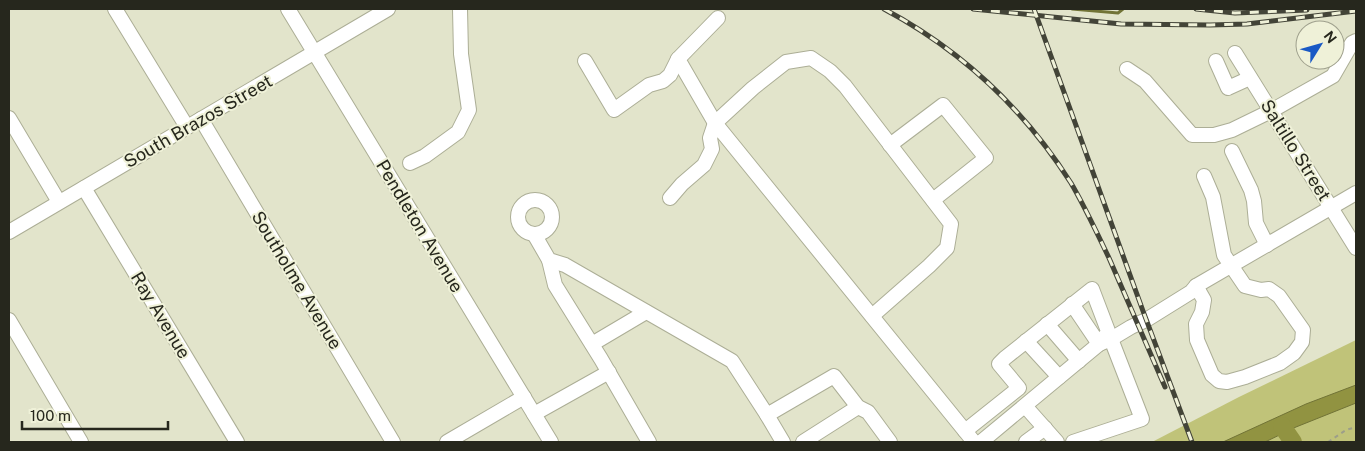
<svg xmlns="http://www.w3.org/2000/svg" width="1365" height="451" font-family="'Public Sans',sans-serif">
<style>
.green{fill:#c0c379}
.water{fill:#919341;stroke:#717336}
.lines{fill:none;stroke-linecap:round;stroke-linejoin:round}
.stream{stroke:#717336;stroke-width:3}
.river{stroke:#919341;stroke-width:18}
.minor-casing{stroke:#acae96;stroke-width:16}
.path{stroke:#9c9e8a;stroke-width:2;stroke-dasharray:4 4;stroke-linecap:butt}
.minor{stroke:#fff;stroke-width:14}
.rail-casing{stroke:#434438;stroke-width:5}
.rail{stroke:#eff1d8;stroke-width:3;stroke-dasharray:9;stroke-linecap:butt}
.labels{text-anchor:middle;dominant-baseline:central;stroke-width:4;stroke-linejoin:round;paint-order:stroke}
.street-label{font-size:18px;fill:#26271d;stroke:#eff1d8}
</style>
<rect width="100%" height="100%" fill="#e2e4cb"/>
<!-- green -->
<polygon class="green" points="1356,340 1356,442 1152,442 1239,397"/>
<!-- water -->
<polygon class="water" points="1356,385 1356,403 1296,427 1265,442 1223,442 1306,404"/>
<g class="lines">
<!-- stream -->
<polyline class="stream" points="1072,9 1118,13 1123,9"/>
<!-- river -->
<polyline class="river" points="1282,426 1293,442"/>
<defs>
<g id="minor">
<polyline points="115,9 187,127"/>
<polyline points="288,9 551,442"/>
<polyline points="718,18 678,59 715,123 974,442"/>
<polyline points="1235,53 1356,248"/>
<polyline points="585,61 614,110 649,85 663,81 670,75 678,59"/>
<polyline points="1216,61 1228,88 1250,78"/>
<polyline points="1127,69 1145,81 1192,135 1214,135 1232,130 1271,111 1333,76 1352,43 1356,41"/>
<polyline points="9,118 59,202"/>
<polyline points="201,119 393,442"/>
<polyline points="890,145 943,105 986,158 933,200"/>
<polyline points="1232,151 1251,190 1254,201 1256,223 1267,245"/>
<polyline points="410,163 425,156 458,132 469,110 461,54 460,9"/>
<polyline points="84,188 237,442"/>
<polyline points="670,198 682,184 704,165 712,149 710,138 715,123 753,88 786,62 811,58 830,71 845,86 951,224 947,248 929,266 872,316"/>
<circle cx="535" cy="217" r="17"/>
<polyline points="9,232 388,9"/>
<polyline points="534,234 549,260 565,265 732,361 767,415 834,376 858,407 868,412 890,442"/>
<polyline points="549,260 555,285 601,359 649,442"/>
<polyline points="1196,286 1204,300 1202,312 1196,324 1197,340 1212,375 1219,381 1227,382 1245,377 1280,363 1294,353 1302,342 1303,330 1279,296 1269,289 1261,290 1245,286 1224,255 1213,197 1204,176"/>
<polyline points="1072,304 1099,344"/>
<polyline points="9,320 81,442"/>
<polyline points="1047,324 1079,361"/>
<polyline points="1026,341 1059,377"/>
<polyline points="592,344 646,312"/>
<polyline points="1099,344 1111,339 1131,327 1146,320 1191,292 1196,286 1356,193"/>
<polyline points="1025,406 1057,442"/>
<polyline points="534,414 609,372"/>
<polyline points="767,415 783,442"/>
<polyline points="965,431 1019,388 999,364 1005,358 1092,289 1108,331"/>
<polyline points="447,442 524,397"/>
<polyline points="803,442 858,407"/>
<polyline points="981,442 1099,344 1104,337"/>
<polyline points="1026,442 1045,428"/>
<polyline points="1073,442 1142,419 1111,339"/>
</g>
</defs>
<!-- minor casing -->
<use href="#minor" class="minor-casing"/>
<!-- path -->
<polyline class="path" points="1328,442 1346,430 1356,427"/>
<!-- minor -->
<use href="#minor" class="minor"/>
<defs>
<g id="rail">
<path d="M884,9C961,50 1024,109 1071,183C1085,207 1097,233 1109,258C1128,301 1146,344 1165,387"/>
<polyline points="973,9 1121,24 1210,25 1247,24 1356,11"/>
<polyline points="1034,9 1143,311 1192,442"/>
<polyline points="1196,9 1235,13 1307,10"/>
</g>
</defs>
<!-- rail casing -->
<use href="#rail" class="rail-casing"/>
<!-- rail -->
<use href="#rail" class="rail"/>
</g>
<g class="labels">
<!-- street labels -->
<g class="street-label">
<text transform="translate(198 121) rotate(-30)">South Brazos Street</text>
<text transform="translate(1296 150) rotate(58)">Saltillo Street</text>
<text transform="translate(420 226) rotate(59)">Pendleton Avenue</text>
<text transform="translate(297 280) rotate(59)">Southolme Avenue</text>
<text transform="translate(161 315) rotate(59)">Ray Avenue</text>
</g>
</g>
<!-- border -->
<rect width="1365" height="451" fill="none" stroke="#26271d" stroke-width="20"/>
<!-- north arrow -->
<g transform="translate(1320 45) rotate(53)"><circle r="24" fill="#eff1d8" stroke="#9fa08d"/>
<path d="M0-4L9 19L0 12L-9 19Z" fill="#1959c5"/>
<text y="-8" font-size="14" font-weight="bold" text-anchor="middle" fill="#26271d">N</text>
</g>
<!-- scale -->
<path d="M22 421v8h146v-8" fill="none" stroke="#26271d" stroke-width="2.5"/>
<text x="30" y="421" font-size="15" fill="#26271d" stroke="#eff1d8" stroke-width="4" paint-order="stroke">100 m</text>
</svg>
